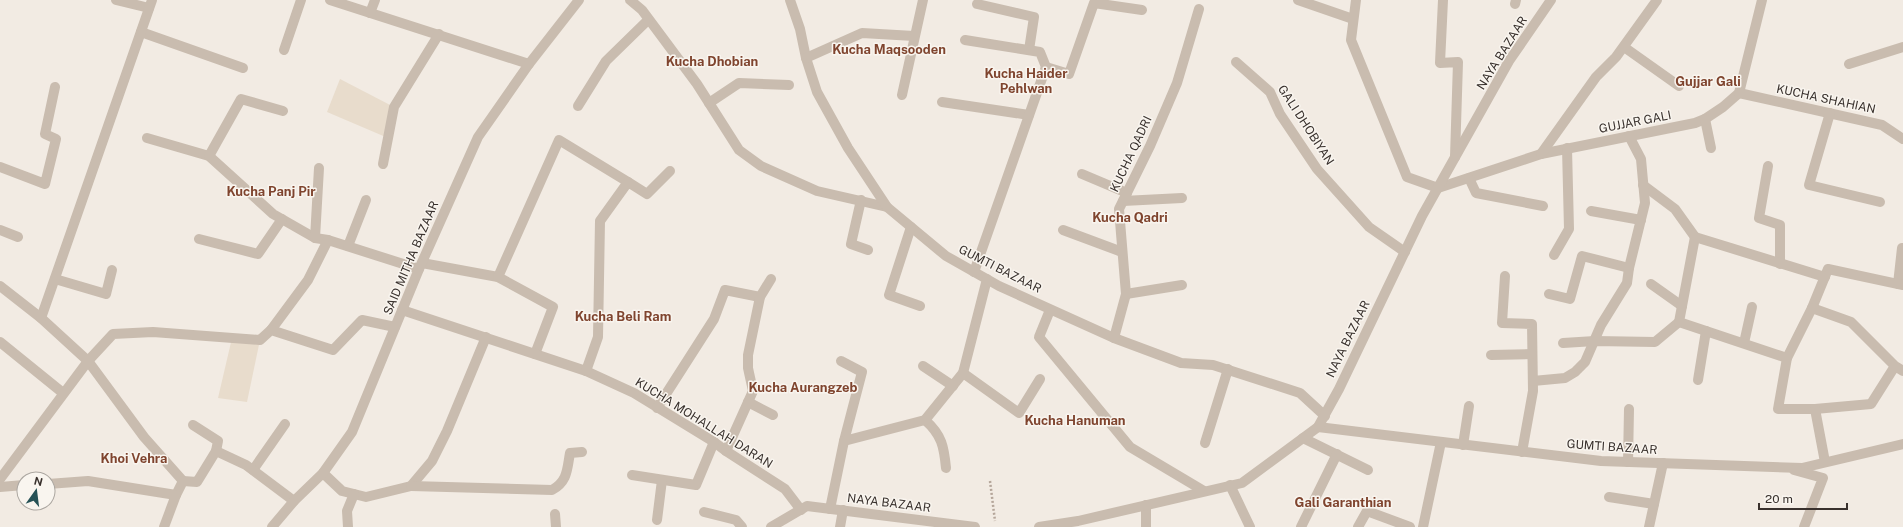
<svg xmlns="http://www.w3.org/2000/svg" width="1903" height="527" font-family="'Public Sans',sans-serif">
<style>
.plaza{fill:#e8dccc}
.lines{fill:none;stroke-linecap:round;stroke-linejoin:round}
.path{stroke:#b5a69a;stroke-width:2.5;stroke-dasharray:2 2;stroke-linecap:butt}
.minor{stroke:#c9bcaf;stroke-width:10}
.labels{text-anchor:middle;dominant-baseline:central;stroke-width:3;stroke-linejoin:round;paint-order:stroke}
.street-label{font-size:12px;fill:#39312d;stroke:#f9f5ef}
.neighbourhood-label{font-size:13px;font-weight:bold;fill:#7f442e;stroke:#f9f5ef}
</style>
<rect width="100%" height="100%" fill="#f2ebe3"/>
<!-- plaza -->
<g class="plaza">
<polygon points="340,79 394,107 388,138 327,112"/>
<polygon points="232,338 260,340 247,402 218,398"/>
</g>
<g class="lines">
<!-- path -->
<polyline class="path" points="990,481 995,521"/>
<!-- minor -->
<g class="minor">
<polyline points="116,0 149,8"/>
<polyline points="330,0 529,64"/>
<polyline points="630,0 642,10 697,84 739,150 761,166 817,191 887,207"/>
<polyline points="790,0 800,29 806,58 817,92 848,148 887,207 946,256 999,286 1114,338 1181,363 1213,365 1300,393 1325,416"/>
<polyline points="1298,0 1353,19"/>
<polyline points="1356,0 1351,40 1407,177 1438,188 1541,154 1695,123 1705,119 1723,107 1739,93 1762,0"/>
<polyline points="1443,0 1440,63 1458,62 1455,157"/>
<polyline points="977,4 1034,17 1029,50"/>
<polyline points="1515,4 1516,0"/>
<polyline points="370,13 375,0"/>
<polyline points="141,32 243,68"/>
<polyline points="965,40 1040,52 1046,67"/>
<polyline points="1624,47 1679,86"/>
<polyline points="284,50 301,0"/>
<polyline points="806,58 862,33 914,36"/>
<polyline points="1236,62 1270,92 1280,114 1317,169 1369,227 1405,252"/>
<polyline points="1849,64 1903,47"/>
<polyline points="1739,93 1882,125 1903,139"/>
<polyline points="902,95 923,0"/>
<polyline points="942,102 1029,115"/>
<polyline points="709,103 739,83 789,85"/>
<polyline points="578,106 606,61 648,20"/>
<polyline points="1830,113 1809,185 1880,202"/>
<polyline points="1705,119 1711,148"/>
<polyline points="147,138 209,156 273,214 315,238 328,240 419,269"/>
<polyline points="1541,154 1596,77 1616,57 1657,0"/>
<polyline points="209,156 241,99 283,111"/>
<polyline points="383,164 394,107 439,34"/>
<polyline points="1768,166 1759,218 1780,225 1780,264"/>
<polyline points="0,167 45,184 56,139 45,134 55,87"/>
<polyline points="1082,174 1127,193"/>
<polyline points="1469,178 1476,193 1543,206"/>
<polyline points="1643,185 1675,209 1695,237"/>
<polyline points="861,200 851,244 868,250"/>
<polyline points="1123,201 1182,198"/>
<polyline points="1591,211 1641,220"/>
<polyline points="911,227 889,295 920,306"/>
<polyline points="0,230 18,237"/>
<polyline points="1063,230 1122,252"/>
<polyline points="315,238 319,168"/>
<polyline points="199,239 258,254 282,219"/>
<polyline points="348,246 366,200"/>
<polyline points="1554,255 1569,229 1567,148"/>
<polyline points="422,263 498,277 553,307 535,354"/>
<polyline points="974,272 1046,67 1069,74 1094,3 1142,10"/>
<polyline points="1505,276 1502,323 1532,324 1533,391 1522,452"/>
<polyline points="498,277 559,140 628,182"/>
<polyline points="55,279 106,294 112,270"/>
<polyline points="1651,284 1682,306"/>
<polyline points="1898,284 1902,248"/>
<polyline points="0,286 41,318 88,361 144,437 183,481"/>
<polyline points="1126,294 1182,285"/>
<polyline points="1549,294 1570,299 1582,256 1629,268"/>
<polyline points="1812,308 1828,269 1903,285"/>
<polyline points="402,310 586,371 634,393 714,442 726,451 785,489 801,510"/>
<polyline points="1050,310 1039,337 1130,447 1204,491"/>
<polyline points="41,318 152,0"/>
<polyline points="271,330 308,280 328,240"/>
<polyline points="1114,338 1126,294 1119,209 1150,146 1177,83 1199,9"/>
<polyline points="0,342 63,393"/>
<polyline points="1563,343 1595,341 1655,342 1679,322"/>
<polyline points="1744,343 1752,307"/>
<polyline points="1491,355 1532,354"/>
<polyline points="1787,358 1679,322 1695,237 1825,277"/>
<polyline points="841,361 862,372 844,441"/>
<polyline points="923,366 953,386"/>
<polyline points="1895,366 1871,404 1815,409 1778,409 1787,358 1812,308 1851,322 1895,366 1903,371"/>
<polyline points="586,371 598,337 600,221 628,182 647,194 670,171"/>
<polyline points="963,373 1019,413 1040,379"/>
<polyline points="1698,380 1706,331"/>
<polyline points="1533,381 1565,378 1575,372 1585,362 1601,325 1627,283 1629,268 1645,203 1641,159 1629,136"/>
<polyline points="748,402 773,415"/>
<polyline points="657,408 714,319 725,290 760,297"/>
<polyline points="1815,409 1825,462"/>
<path d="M925,420C942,435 944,447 946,468"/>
<polyline points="193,425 218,441 216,451"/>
<polyline points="1318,427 1601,461 1802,468 1903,444"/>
<polyline points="1303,438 1368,470"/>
<polyline points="1205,443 1228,369"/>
<polyline points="1463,445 1469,406"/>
<polyline points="726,451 753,391 748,368 748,355 760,297 771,279"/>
<polyline points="1628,462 1629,409"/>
<polyline points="253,470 285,424"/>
<polyline points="1794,470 1823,478 1804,527"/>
<polyline points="323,473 342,491 366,497 411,486 432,461 447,431 486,337"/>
<polyline points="632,475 696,485 714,442"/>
<polyline points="0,479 88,361 113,334 153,332 260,340 271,330 333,350 362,320 395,327"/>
<polyline points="48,484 88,481 176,495 183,481 197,482 216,451 246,465 294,501"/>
<polyline points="1230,485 1250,527"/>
<path d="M411,486L552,490C568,481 567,469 570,453L582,452"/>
<polyline points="0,487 24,485"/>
<polyline points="1609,497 1654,504"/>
<polyline points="1146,505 1146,527"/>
<polyline points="830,509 844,441 925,420 963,373 987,279"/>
<polyline points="704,512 736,520 742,527"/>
<polyline points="555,514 556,527"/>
<polyline points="657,520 662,480"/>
<polyline points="164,527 176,495"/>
<polyline points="272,527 294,501 323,473 352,432 419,269 478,137 529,64 579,0"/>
<polyline points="348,527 347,511 354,494"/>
<polyline points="771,527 807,506 975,527"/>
<polyline points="840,527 843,510"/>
<polyline points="1039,527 1078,521 1242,483 1318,427 1339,389 1422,216 1509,61 1551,0"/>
<polyline points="1301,527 1337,454"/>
<polyline points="1358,527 1367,511 1410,527"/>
<polyline points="1423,527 1441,442"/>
<polyline points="1649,527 1663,463"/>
</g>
</g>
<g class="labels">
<!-- street labels -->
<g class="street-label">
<text transform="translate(1502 53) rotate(-58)">NAYA BAZAAR</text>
<text transform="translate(1826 99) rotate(12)">KUCHA SHAHIAN</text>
<text transform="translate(1635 122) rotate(-11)">GUJJAR GALI</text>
<text transform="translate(1306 125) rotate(57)">GALI DHOBIYAN</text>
<text transform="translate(1131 154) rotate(-65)">KUCHA QADRI</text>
<text transform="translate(411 258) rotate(-67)">SAID MITHA BAZAAR</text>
<text transform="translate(1000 269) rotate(27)">GUMTI BAZAAR</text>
<text transform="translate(1348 339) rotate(-64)">NAYA BAZAAR</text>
<text transform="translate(704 423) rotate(32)">KUCHA MOHALLAH DARAN</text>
<text transform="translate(1612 447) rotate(4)">GUMTI BAZAAR</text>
<text transform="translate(889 503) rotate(7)">NAYA BAZAAR</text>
</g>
<!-- neighbourhood labels -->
<g class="neighbourhood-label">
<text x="889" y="49">Kucha Maqsooden</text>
<text x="712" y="61">Kucha Dhobian</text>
<text x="1026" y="73">Kucha Haider<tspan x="1026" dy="15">Pehlwan</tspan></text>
<text x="1708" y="81">Gujjar Gali</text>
<text x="271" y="191">Kucha Panj Pir</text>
<text x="1130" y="217">Kucha Qadri</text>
<text x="623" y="316">Kucha Beli Ram</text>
<text x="803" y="387">Kucha Aurangzeb</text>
<text x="1075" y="420">Kucha Hanuman</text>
<text x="134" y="458">Khoi Vehra</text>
<text x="1343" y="502">Gali Garanthian</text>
</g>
</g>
<!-- north arrow -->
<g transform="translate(36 491) rotate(14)"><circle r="19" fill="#f9f5ef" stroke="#aca7a1"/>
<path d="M0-3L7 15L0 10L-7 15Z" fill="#265256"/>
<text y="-6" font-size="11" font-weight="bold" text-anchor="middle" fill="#39312d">N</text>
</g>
<!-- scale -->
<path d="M1759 503v6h88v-6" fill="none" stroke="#39312d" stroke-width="2"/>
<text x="1765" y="503" font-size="12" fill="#39312d" stroke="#f9f5ef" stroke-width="3" paint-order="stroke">20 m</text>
</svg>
